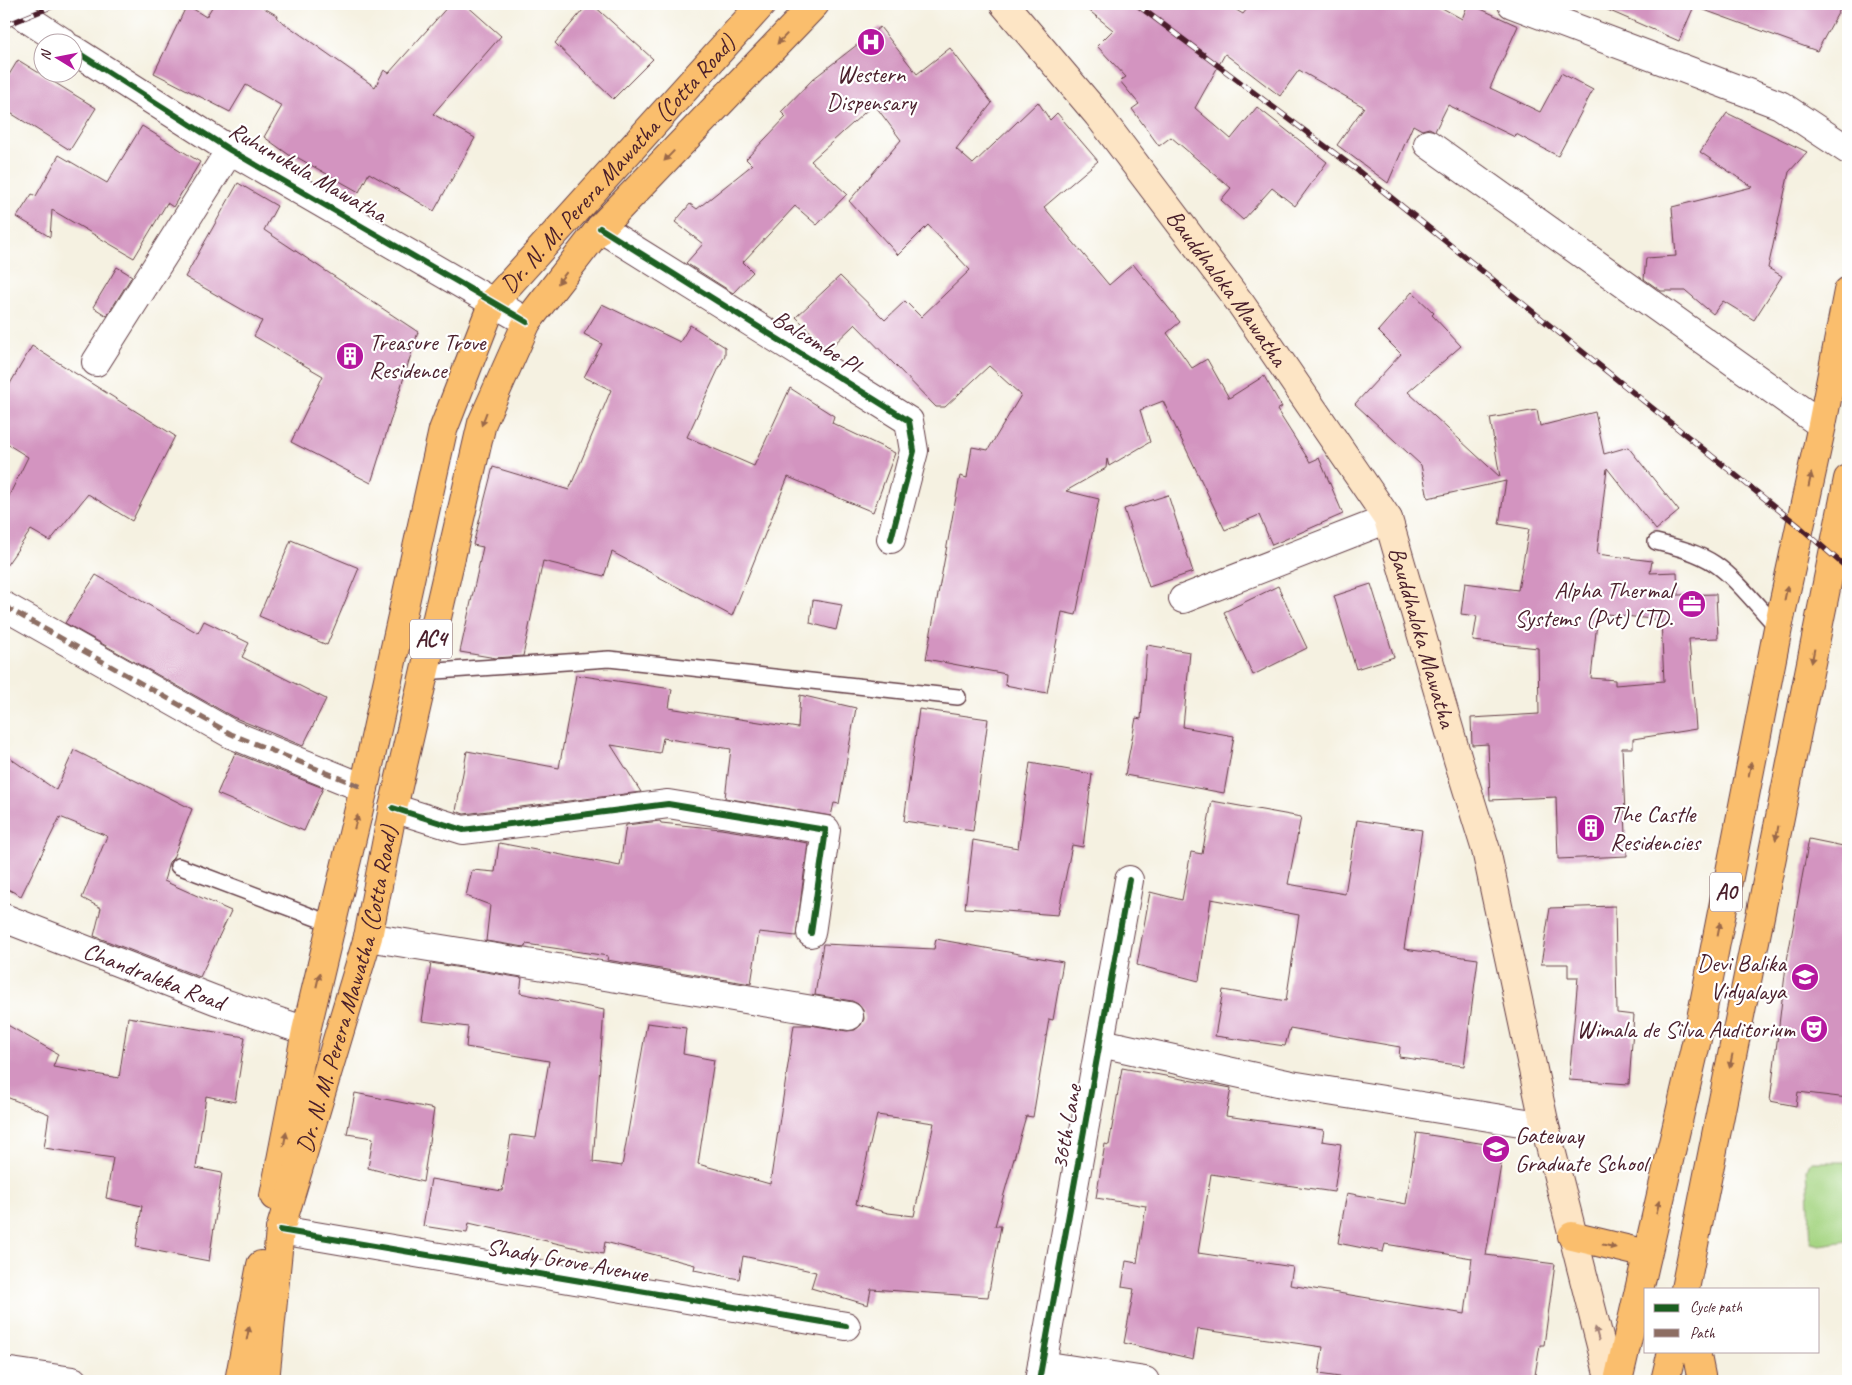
<svg xmlns="http://www.w3.org/2000/svg" width="1852" height="1385" font-family="Caveat,sans-serif">
<style>
.green{fill:#a6d583;stroke:#787a57}
.building{fill:#d394c0;fill-rule:evenodd}
.lines{fill:none;stroke-linecap:round;stroke-linejoin:round}
.lane-casing{stroke:#643e46;stroke-width:18}
.street-casing{stroke:#643e46;stroke-width:30}
.secondary-casing{stroke:#643e46;stroke-width:30}
.primary-casing{stroke:#643e46;stroke-width:30}
.highway-casing{stroke:#643e46;stroke-width:30}
.lane{stroke:#fff;stroke-width:15}
.street{stroke:#fff;stroke-width:28}
.secondary{stroke:#fde5c5;stroke-width:28}
.primary{stroke:#fabe6d;stroke-width:28}
.highway{stroke:#fabe6d;stroke-width:28}
.rail-casing{stroke:#4a1f2b;stroke-width:5.5}
.rail{stroke:#fff;stroke-width:4;stroke-dasharray:11;stroke-linecap:butt}
.quiet{stroke:#8d6e63;stroke-width:5;stroke-dasharray:10 5;stroke-linecap:butt}
.cycleway-casing{stroke:#fff;stroke-width:9}
.cycleway{stroke:#1b5e20;stroke-width:6}
.oneway{fill:#996749}
.oneway2{fill:#a48278}
.labels{text-anchor:middle;dominant-baseline:central;stroke-width:4.5;stroke-linejoin:round;paint-order:stroke}
.shield{fill:#fff;stroke:#80626b;stroke-width:1}
.shield-label{font-size:22px;font-weight:bold;fill:#4a1f2b}
.poi-label{font-size:24px;fill:#4a1f2b;stroke:#fff;text-anchor:start}
.street-label{font-size:24px;fill:#4a1f2b;stroke:#fff}
</style>
<rect width="100%" height="100%" fill="#fff"/>
<filter id="ink" filterUnits="userSpaceOnUse"><feTurbulence type="fractalNoise" baseFrequency=".02" numOctaves="2"/><feDisplacementMap in="SourceGraphic" scale="10" xChannelSelector="R" yChannelSelector="G"/><feConvolveMatrix kernelMatrix="1 2 1 2 8 2 1 2 1" color-interpolation-filters="sRGB"/></filter>
<filter id="wash" filterUnits="userSpaceOnUse"><feTurbulence type="fractalNoise" baseFrequency=".0096" numOctaves="4" result="noise"/><feDisplacementMap in="SourceGraphic" scale="20" xChannelSelector="R" yChannelSelector="G"/><feGaussianBlur stdDeviation="1.12" result="paint"/><feColorMatrix in="noise" values="0 0 0 0 0 0 0 0 0 0 0 0 0 0 0 0 0 1.4 0 .05"/><feComposite in="paint" operator="in"/></filter>
<g filter="url(#wash)">
<rect width="100%" height="100%" fill="#f5f1e1"/>
<!-- green -->
<polygon class="green" points="1810,1162 1848,1162 1848,1241 1820,1245 1811,1243 1807,1169"/>
<g id="blocks">
<!-- building -->
<g class="building">
<polygon points="214,4 257,4 278,16 277,18 375,87 384,70 389,73 450,4 465,4 501,36 433,114 475,138 434,211 369,173 359,192 293,155 292,157 264,137 282,106 246,85 230,112 154,73 187,5 206,17"/>
<polygon points="588,4 592,4 653,59 613,99 555,43"/>
<polygon points="1081,4 1226,4 1243,14 1251,4 1435,4 1462,19 1468,4 1470,4 1518,26 1490,88 1540,112 1561,73 1593,90 1558,156 1516,134 1515,137 1448,105 1435,131 1429,128 1422,130 1413,125 1388,183 1337,145 1364,107 1299,70 1280,96 1225,54 1195,108 1231,139 1257,107 1327,162 1295,206 1272,188 1243,220 1221,200 1231,188 1171,137 1159,146 1132,109 1139,104 1120,81 1126,77 1097,46 1113,30"/>
<polygon points="1594,4 1695,4 1679,41"/>
<polygon points="1697,4 1843,4 1817,51 1696,7"/>
<polygon points="880,27 917,74 950,48 992,103 956,149 973,164 1038,102 1050,120 1057,113 1098,161 1044,207 1109,285 1133,264 1180,322 1167,333 1192,368 1207,359 1229,398 1264,376 1282,407 1277,410 1310,462 1319,458 1343,514 1272,545 1259,515 1225,530 1163,401 1140,410 1150,442 1109,466 1107,459 1106,468 1066,491 1099,499 1076,615 1062,612 1047,693 1005,685 1006,674 926,659 960,476 967,478 972,447 988,450 1021,395 989,366 945,407 936,407 855,324 828,350 796,317 840,276 885,320 905,301 921,317 970,270 928,225 898,255 849,201 901,140 874,104 811,161 847,194 817,225 795,206 743,262 753,272 733,293 686,263 703,244 675,222 690,204 697,209 752,165 746,159 786,117 781,112 813,79"/>
<polygon points="18,60 96,108 70,150 4,109 4,83"/>
<polygon points="1727,113 1807,152 1789,172 1768,268 1782,276 1754,320 1723,301 1713,314 1686,291 1661,291 1644,279 1646,258 1676,256 1672,207 1752,187 1700,152"/>
<polygon points="142,126 200,162 173,207 167,203 134,258 52,210 50,237 17,217 32,194 36,196 59,155 107,183"/>
<polygon points="238,183 277,206 264,230 418,332 371,483 291,442 323,376 254,336 262,321 185,277"/>
<polygon points="117,267 132,276 107,316 93,307"/>
<path d="M1412,292L1434,313L1432,315L1461,346L1408,392L1500,477L1490,418L1537,410L1540,426L1595,412L1604,454L1628,447L1679,511L1656,530L1607,468L1597,554L1652,561L1650,573L1677,572L1678,595L1716,594L1718,638L1689,639L1696,729L1633,739V748H1622L1627,856L1558,859L1556,797L1490,800L1488,744L1472,745L1471,718L1539,714L1538,648L1473,641L1477,616L1461,614L1465,583L1518,590L1529,529L1499,524L1506,481L1428,498L1421,465L1355,404L1401,354L1378,331ZM1598,613L1661,620L1664,681L1615,685V680L1591,678Z"/>
<polygon points="602,304 680,342 690,325 725,347 725,355 687,437 754,466 790,388 834,416 832,423 895,453 873,512 788,477 732,616 612,552 604,576 543,561 523,656 496,658 460,652 483,547 473,545 493,467 569,490 611,390 584,377 602,344 584,334"/>
<polygon points="32,346 175,436 132,521 88,494 50,541 31,530 4,569 4,506 28,457 4,442 4,394"/>
<polygon points="1168,495 1193,572 1149,587 1124,509"/>
<polygon points="291,540 359,568 327,645 259,616"/>
<polygon points="96,575 198,633 204,621 249,643 242,657 326,699 303,746 233,717 65,623"/>
<polygon points="1371,584 1394,657 1356,669 1334,596"/>
<polygon points="1278,586 1307,648 1253,675 1224,612"/>
<polygon points="813,600 842,605 836,630 810,623"/>
<polygon points="1147,645 1190,652 1183,727 1234,736 1224,793 1125,775 1136,718 1141,719"/>
<polygon points="576,675 672,689 669,708 798,728 800,695 856,708 839,804 834,803 831,816 725,798 731,749 663,738 660,753 611,745 641,792 464,814 456,811 467,751 559,768"/>
<polygon points="919,709 988,719 973,831 904,821"/>
<polygon points="74,750 192,809 173,858 169,862 164,881 231,911 200,977 94,936 101,908 82,898 107,836 60,817 21,896 4,887 4,754 56,790"/>
<polygon points="235,753 323,788 304,831 217,794"/>
<polygon points="1030,763 1092,774 1083,847 1072,845 1058,915 965,908 973,840 1018,848"/>
<polygon points="1212,801 1301,817 1288,884 1345,894 1357,820 1422,830 1404,949 1478,959 1464,1066 1399,1057 1400,1047 1290,1028 1285,1046 1215,1036 1223,990 1286,1001 1299,915 1211,899 1199,981 1137,965 1150,892 1182,900 1191,852 1202,854"/>
<polygon points="660,821 661,823 721,829 808,843 796,936 759,932 751,984 607,960 608,956 526,944 525,947 486,941 490,905 466,896 472,870 495,872 499,843 620,866 626,825"/>
<polygon points="1809,839 1848,847 1848,1098 1798,1092 1796,1106 1770,1101 1786,966"/>
<polygon points="1615,906 1617,1013 1634,1015 1629,1084 1569,1080 1578,977 1568,977 1568,964 1541,964 1550,908"/>
<path d="M936,939L1063,962L1053,1020L1049,1019L1033,1117L1026,1116L995,1226H1001L988,1297L871,1289L868,1305L811,1288L816,1272L743,1256L739,1279L694,1270L695,1265L605,1242L603,1254L469,1223L467,1233L423,1226L431,1179L502,1191L511,1135L536,1138L549,1061L466,1047L468,1027L422,1021L431,963L522,978L520,993L604,1010L593,1162L622,1166L647,1023L686,1028L683,1054L714,1060L698,1164L770,1184L794,1025H810L847,1031L855,1030L861,1025L864,1019L863,1010L858,1004L852,1001L815,995L823,944L934,949ZM877,1115L934,1123L914,1216L888,1213L856,1204Z"/>
<polygon points="128,1017 245,1037 235,1102 206,1096 196,1168 222,1173 209,1261 136,1247 142,1206 106,1198 113,1158 44,1148 49,1114 4,1096 4,1023 58,1054 53,1067 119,1078"/>
<polygon points="1122,1068 1231,1088 1226,1116 1324,1130 1322,1141 1341,1144 1334,1192 1211,1174 1198,1253 1293,1267 1290,1285 1465,1314 1472,1258 1385,1244 1383,1252 1338,1243 1347,1193 1406,1204 1417,1133 1504,1147 1486,1255 1555,1264 1544,1345 1540,1345 1534,1381 1366,1381 1319,1374 1323,1347 1198,1329 1193,1359 1124,1343 1134,1289 1122,1287 1126,1261 1137,1263 1146,1206 1096,1198 1105,1144 1109,1145"/>
<polygon points="355,1093 434,1109 423,1182 368,1168 373,1138 347,1134"/>
</g>
</g>
</g>
<g filter="url(#ink)">
<use href="#blocks" fill-opacity="0" stroke="#643e46" stroke-width="1"/>
<g class="lines">
<defs>
<g id="lane">
<path d="M1656,542C1676,547 1697,552 1715,564C1737,579 1759,608 1778,628"/>
<polyline points="423,672 609,659 958,697"/>
<polyline points="178,866 332,924"/>
</g>
<g id="street">
<polyline points="5,4 63,42"/>
<polyline points="1512,4 1780,105 1848,150"/>
<polyline points="72,49 230,150 527,322"/>
<polyline points="1428,144 1822,425"/>
<polyline points="600,228 909,421 914,451 891,539"/>
<polyline points="96,362 230,150"/>
<polyline points="1183,599 1388,519"/>
<polyline points="4,606 231,734 364,788"/>
<polyline points="393,808 463,830 668,804 826,830 811,933"/>
<path id="s1" d="M4,918L215,1000L306,1031"/>
<polyline points="368,937 849,1016"/>
<polyline points="1101,1043 1291,1085 1545,1126"/>
<polyline points="280,1230 846,1326"/>
<polyline points="1042,1365 1145,1381"/>
<polyline points="4,1371 73,1381"/>
<polyline points="1039,1381 1129,880"/>
</g>
<g id="secondary">
<path id="s2" d="M1004,4L1098,115L1241,304L1388,519L1458,760L1486,850L1545,1126L1610,1381"/>
</g>
<g id="primary">
<path id="s3" d="M274,1196L306,1031L364,788L443,430L493,302L762,4"/>
<polyline points="1696,1351 1702,1381"/>
<polyline points="239,1381 261,1265"/>
<path id="s4" d="M265,1381L280,1230L368,937L393,808L482,423L527,322L600,228L815,4"/>
</g>
<g id="highway">
<polyline points="1572,1236 1647,1254"/>
<polyline points="1685,1289 1848,479"/>
<polyline points="1618,1381 1697,1039 1778,628 1822,425 1848,291"/>
<polyline points="1665,1381 1672,1351"/>
</g>
</defs>
<!-- lane casing -->
<use href="#lane" class="lane-casing"/>
<!-- street casing -->
<use href="#street" class="street-casing"/>
<!-- secondary casing -->
<use href="#secondary" class="secondary-casing"/>
<!-- primary casing -->
<use href="#primary" class="primary-casing"/>
<!-- highway casing -->
<use href="#highway" class="highway-casing"/>
<!-- lane -->
<use href="#lane" class="lane"/>
<!-- street -->
<use href="#street" class="street"/>
<!-- secondary -->
<use href="#secondary" class="secondary"/>
<!-- primary -->
<use href="#primary" class="primary"/>
<!-- highway -->
<use href="#highway" class="highway"/>
<defs>
<g id="rail">
<polyline points="1136,4 1357,170 1800,527 1848,569"/>
<polyline points="4,26 58,4"/>
</g>
</defs>
<!-- rail casing -->
<use href="#rail" class="rail-casing"/>
<!-- rail -->
<use href="#rail" class="rail"/>
<!-- quiet -->
<polyline class="quiet" points="4,606 231,734 364,788"/>
<defs>
<g id="cycleway">
<polyline points="72,49 230,150 527,322"/>
<polyline points="600,228 909,421 914,451 891,539"/>
<polyline points="393,808 463,830 668,804 826,830 811,933"/>
<polyline points="280,1230 846,1326"/>
<polyline points="1039,1381 1129,880"/>
</g>
</defs>
<!-- cycleway casing -->
<use href="#cycleway" class="cycleway-casing"/>
<!-- cycleway -->
<use href="#cycleway" class="cycleway"/>
</g>
<!-- one-way arrows -->
<defs><path id="oneway-solid" d="M-6-.8H1V-3.2L6.5 0L1 3.2V.8H-6Z" transform="scale(1.25)"/></defs>
<g class="oneway">
<use href="#oneway-solid" transform="translate(782 39) rotate(134)"/>
<use href="#oneway-solid" transform="translate(669 156) rotate(134)"/>
<use href="#oneway-solid" transform="translate(562 278) rotate(128)"/>
<use href="#oneway-solid" transform="translate(484 419) rotate(111)"/>
<use href="#oneway-solid" transform="translate(1810 480) rotate(-78)"/>
<use href="#oneway-solid" transform="translate(1786 593) rotate(-78)"/>
<use href="#oneway-solid" transform="translate(1813 656) rotate(101)"/>
<use href="#oneway-solid" transform="translate(1750 769) rotate(-79)"/>
<use href="#oneway-solid" transform="translate(356 822) rotate(-76)"/>
<use href="#oneway-solid" transform="translate(1777 833) rotate(101)"/>
<use href="#oneway-solid" transform="translate(1719 929) rotate(-79)"/>
<use href="#oneway-solid" transform="translate(318 980) rotate(-77)"/>
<use href="#oneway-solid" transform="translate(1731 1061) rotate(102)"/>
<use href="#oneway-solid" transform="translate(285 1139) rotate(-79)"/>
<use href="#oneway-solid" transform="translate(1658 1207) rotate(-77)"/>
<use href="#oneway-solid" transform="translate(1609 1246) rotate(14)"/>
<use href="#oneway-solid" transform="translate(248 1333) rotate(-79)"/>
</g>
<use class="oneway2" href="#oneway-solid" transform="translate(1597 1334) rotate(-105)"/>
</g>
<!-- icons -->
<defs>
<symbol id="hospital-disc" viewBox="-11 -11 22 22"><circle r="9.5" fill="#b5179e" stroke="#fff"/><path d="M-5-5h3v3.5h4V-5h3V5h-3V1.5h-4V5h-3Z" fill="#fff"/></symbol>
<symbol id="building-disc" viewBox="-11 -11 22 22"><circle r="9.5" fill="#b5179e" stroke="#fff"/><path d="M-4-6H4V6H1V3H-1V6H-4ZM-2.5-4.3h1.7v1.8h-1.7ZM.8-4.3h1.7v1.8H.8ZM-2.5-1h1.7V.8h-1.7ZM.8-1h1.7V.8H.8Z" fill="#fff"/></symbol>
<symbol id="office-disc" viewBox="-11 -11 22 22"><circle r="9.5" fill="#b5179e" stroke="#fff"/><path d="M-6-3h4V-5.5h4V-3h4V5H-6ZM-1-4.5V-3h2v-1.5ZM-6 0V1H6V0Z" fill="#fff"/></symbol>
<symbol id="school-disc" viewBox="-11 -11 22 22"><circle r="9.5" fill="#b5179e" stroke="#fff"/><path d="M0-5L7-2L0 1L-7-2ZM-4 1L0 2.5L4 1V4Q0 6-4 4Z" fill="#fff"/></symbol>
<symbol id="theatre-disc" viewBox="-11 -11 22 22"><circle r="9.5" fill="#b5179e" stroke="#fff"/><path d="M-5-5.5Q0-4 5-5.5V0Q5 5 0 6Q-5 5-5 0ZM-3.3-2.5H-1v1.5H-3.3ZM1-2.5H3.3v1.5H1ZM-2.8 1Q0 5.5 2.8 1Z" fill="#fff"/></symbol>
<symbol id="university-disc" viewBox="-11 -11 22 22"><circle r="9.5" fill="#b5179e" stroke="#fff"/><path d="M0-5L7-2L0 1L-7-2ZM-4 1L0 2.5L4 1V4Q0 6-4 4Z" fill="#fff"/></symbol>
</defs>
<g fill-rule="evenodd">
<use href="#hospital-disc" x="855" y="26" width="32" height="32"/>
<use href="#building-disc" x="334" y="340" width="32" height="32"/>
<use href="#office-disc" x="1676" y="588" width="32" height="32"/>
<use href="#building-disc" x="1575" y="812" width="32" height="32"/>
<use href="#school-disc" x="1789" y="961" width="32" height="32"/>
<use href="#theatre-disc" x="1798" y="1013" width="32" height="32"/>
<use href="#university-disc" x="1480" y="1133" width="32" height="32"/>
</g>
<g class="labels">
<!-- shield labels -->
<g class="shield">
<rect x="410" y="619.5" width="42" height="39" rx="4"/>
<rect x="1710" y="872.5" width="32" height="39" rx="4"/>
</g>
<g class="shield-label">
<text x="431" y="639">AC4</text>
<text x="1726" y="892">A0</text>
</g>
<!-- poi labels -->
<g class="poi-label">
<text x="871" y="74" text-anchor="middle">Western<tspan x="871" dy="28">Dispensary</tspan></text>
<text x="369" y="342">Treasure Trove<tspan x="369" dy="28">Residence</tspan></text>
<text x="1673" y="590" text-anchor="end">Alpha Thermal<tspan x="1673" dy="28">Systems (Pvt) LTD.</tspan></text>
<text x="1610" y="814">The Castle<tspan x="1610" dy="28">Residencies</tspan></text>
<text x="1786" y="963" text-anchor="end">Devi Balika<tspan x="1786" dy="28">Vidyalaya</tspan></text>
<text x="1795" y="1029" text-anchor="end">Wimala de Silva Auditorium</text>
<text x="1515" y="1135">Gateway<tspan x="1515" dy="28">Graduate School</tspan></text>
</g>
<!-- street labels -->
<g class="street-label">
<text stroke="none"><textPath href="#s3" startOffset="1108">Dr. N. M. Perera Mawatha (Cotta Road)</textPath></text>
<text transform="translate(308 172) rotate(30)">Ruhunukula Mawatha</text>
<text stroke="none"><textPath href="#s2" startOffset="361">Bauddhaloka Mawatha</textPath></text>
<text transform="translate(816 341) rotate(32)">Balcombe Pl</text>
<text stroke="none"><textPath href="#s2" startOffset="766">Bauddhaloka Mawatha</textPath></text>
<text stroke="none"><textPath href="#s1" startOffset="161">Chandraleka Road</textPath></text>
<text stroke="none"><textPath href="#s4" startOffset="402">Dr. N. M. Perera Mawatha (Cotta Road)</textPath></text>
<text transform="translate(1066 1127) rotate(-80)">36th Lane</text>
<text transform="translate(567 1260) rotate(10)">Shady Grove Avenue</text>
</g>
</g>
<!-- margin -->
<rect width="1852" height="1385" fill="none" stroke="#fff" stroke-width="20"/>
<!-- legend -->
<rect x="1644" y="1288" width="175" height="65" fill="#ffffff" stroke="#b7a5aa"/>
<rect x="1654" y="1304" width="25" height="8" fill="#1b5e20" stroke="#b7a5aa"/>
<text x="1690" y="1312" font-size="15" fill="#4a1f2b">Cycle path</text>
<rect x="1654" y="1329" width="25" height="8" fill="#8d6e63" stroke="#b7a5aa"/>
<text x="1690" y="1338" font-size="15" fill="#4a1f2b">Path</text>
<!-- north arrow -->
<g transform="translate(58 58) rotate(280)"><circle r="24" fill="#ffffff" stroke="#b7a5aa"/>
<path d="M0-4L9 19L0 12L-9 19Z" fill="#b5179e"/>
<text y="-8" font-size="14" font-weight="bold" text-anchor="middle" fill="#4a1f2b">N</text>
</g>
</svg>
